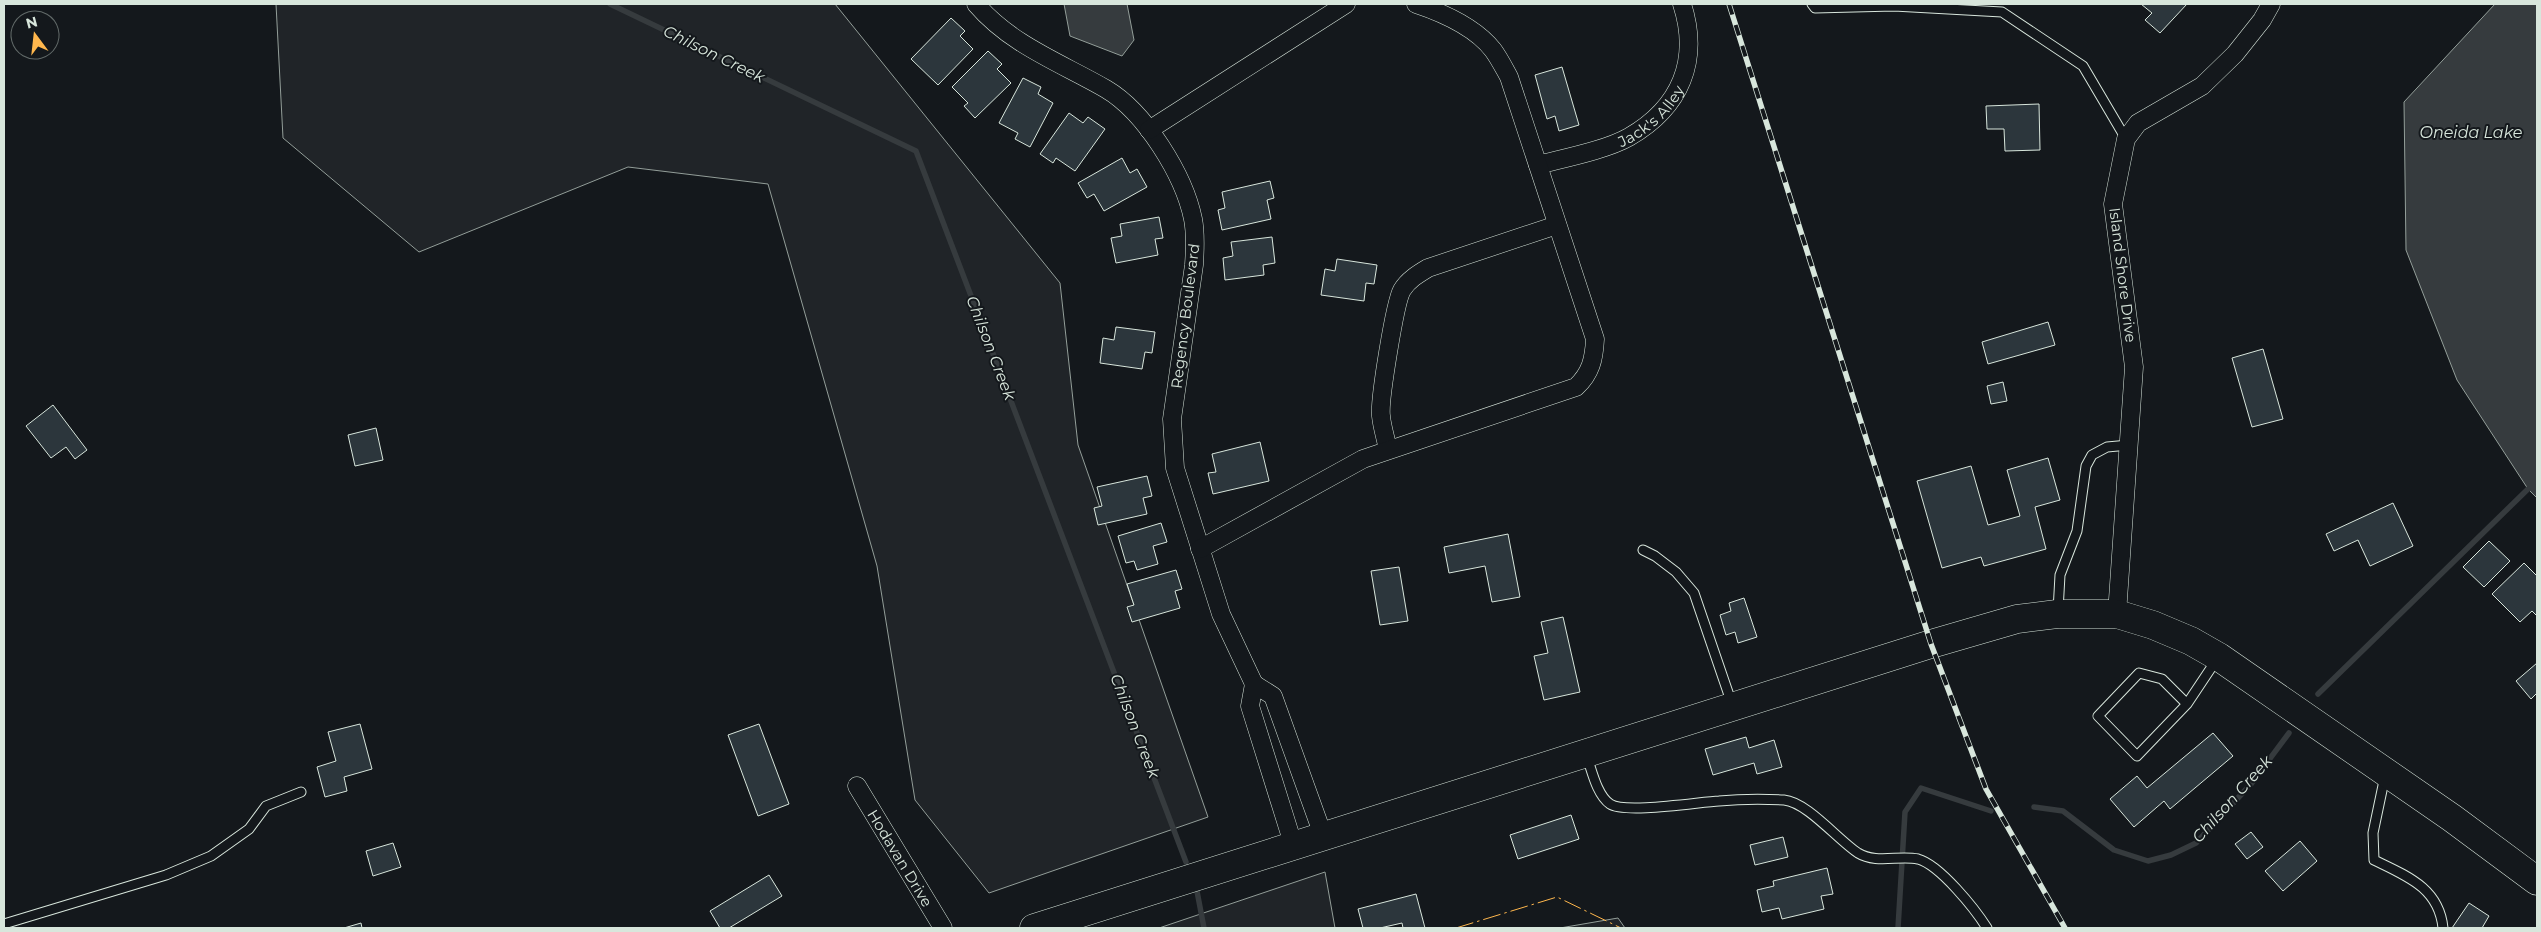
<svg xmlns="http://www.w3.org/2000/svg" width="2541" height="932" font-family="Montserrat,sans-serif">
<style>
.green{fill:#202428;stroke:#939e99}
.water{fill:#363b3e;stroke:#939e99}
.lines{fill:none;stroke-linecap:round;stroke-linejoin:round}
.stream{stroke:#363b3e;stroke-width:5.5}
.building{fill:#2c363c;stroke:#d8e6dc}
.service-casing{stroke:#d8e6dc;stroke-width:11}
.minor-casing{stroke:#d8e6dc;stroke-width:19}
.primary-casing{stroke:#d8e6dc;stroke-width:29}
.service{stroke:#14181c;stroke-width:9}
.minor{stroke:#14181c;stroke-width:18}
.primary{stroke:#14181c;stroke-width:28}
.rail-casing{stroke:#d8e6dc;stroke-width:5.5}
.rail{stroke:#14181c;stroke-width:4;stroke-dasharray:11;stroke-linecap:butt}
.power{stroke:#ffb74d;stroke-width:1;stroke-dasharray:18 4 2.5 4;stroke-linecap:butt}
.labels{text-anchor:middle;dominant-baseline:central;stroke-width:4;stroke-linejoin:round;paint-order:stroke}
.street-label{font-size:15px;fill:#d8e6dc;stroke:#14181c}
.water-label{font-size:16px;font-style:italic;fill:#d8e6dc;stroke:#14181c}
</style>
<rect width="100%" height="100%" fill="#14181c"/>
<!-- green -->
<g class="green">
<polygon points="276,4 835,4 1060,283 1078,445 1208,817 989,893 915,800 877,566 768,184 628,167 419,252 283,138"/>
<polygon points="1325,872 1335,928 1159,928"/>
<polygon points="1618,918 1625,928 1560,928"/>
</g>
<!-- water -->
<g class="water">
<polygon points="1064,4 1127,4 1134,40 1122,56 1070,36"/>
<polygon points="2495,4 2537,4 2537,498 2528,489 2457,380 2406,250 2404,102"/>
</g>
<g class="lines">
<!-- stream -->
<g class="stream">
<polyline points="610,4 916,151 1186,862"/>
<polyline points="2318,694 2528,489"/>
<polyline points="2034,807 2063,811 2114,850 2148,861 2171,855 2196,843 2251,784 2289,733"/>
<polyline points="1196,886 1204,928"/>
<polyline points="1898,928 1905,812 1921,788 1991,811"/>
</g>
</g>
<!-- building -->
<g class="building">
<polygon points="2141,4 2187,4 2160,33 2145,20 2152,13"/>
<polygon points="951,18 965,31 960,36 973,49 938,85 911,59"/>
<polygon points="988,51 1002,64 997,69 1011,83 975,118 964,106 968,103 952,87"/>
<polygon points="1562,67 1579,125 1559,131 1555,116 1547,119 1535,75"/>
<polygon points="1023,78 1041,87 1038,94 1053,103 1030,147 1015,139 1018,133 999,123"/>
<polygon points="2039,104 2040,150 2005,151 2004,129 1987,129 1986,106"/>
<polygon points="1069,113 1083,123 1088,117 1105,129 1075,171 1056,158 1053,163 1040,154"/>
<polygon points="1122,158 1130,173 1137,169 1147,187 1104,211 1094,194 1087,198 1078,183"/>
<polygon points="1270,181 1274,198 1267,200 1271,219 1222,230 1218,210 1225,208 1222,192"/>
<polygon points="1159,217 1163,238 1155,239 1158,255 1116,263 1111,238 1122,236 1120,224"/>
<polygon points="1272,237 1275,263 1263,265 1264,275 1225,280 1223,258 1233,256 1231,242"/>
<polygon points="1337,259 1377,265 1374,284 1366,283 1364,301 1321,295 1325,269 1335,271"/>
<polygon points="2048,322 2055,345 1988,364 1982,342"/>
<polygon points="1116,327 1155,332 1152,353 1145,352 1142,369 1100,363 1103,338 1114,340"/>
<polygon points="2263,349 2283,419 2252,427 2232,358"/>
<polygon points="2003,382 2007,401 1991,404 1987,386"/>
<polygon points="53,405 87,450 75,459 66,447 51,458 26,426"/>
<polygon points="376,428 383,460 355,466 348,435"/>
<polygon points="1260,442 1269,481 1213,494 1208,473 1216,472 1212,454"/>
<polygon points="2048,458 2060,500 2035,507 2046,549 1984,566 1981,557 1942,568 1917,481 1971,466 1988,525 2020,516 2007,470"/>
<polygon points="1147,476 1152,496 1143,498 1147,514 1098,525 1094,508 1102,506 1097,487"/>
<polygon points="2393,503 2413,546 2370,566 2358,540 2334,551 2326,534"/>
<polygon points="1161,523 1167,542 1153,546 1158,564 1137,570 1134,561 1126,563 1118,536"/>
<polygon points="1508,534 1520,597 1492,602 1485,566 1449,573 1444,547"/>
<polygon points="2489,541 2510,561 2484,587 2463,567"/>
<polygon points="2524,563 2537,576 2537,616 2532,611 2520,622 2492,594"/>
<polygon points="1399,567 1408,621 1380,625 1371,571"/>
<polygon points="1176,570 1182,589 1175,591 1180,608 1132,622 1127,607 1134,605 1127,584"/>
<polygon points="1744,598 1757,637 1738,643 1735,632 1726,635 1720,615 1731,611 1729,603"/>
<polygon points="1563,617 1580,692 1544,700 1534,656 1548,653 1541,622"/>
<polygon points="2537,663 2537,693 2531,699 2516,681"/>
<polygon points="360,724 372,769 344,777 347,791 325,797 317,767 336,761 328,732"/>
<polygon points="759,724 789,804 758,816 728,735"/>
<polygon points="2213,733 2233,756 2170,809 2164,801 2134,827 2110,799 2137,776 2147,788"/>
<polygon points="1746,737 1749,748 1774,740 1782,767 1757,774 1754,763 1713,775 1705,749"/>
<polygon points="1571,815 1579,839 1518,859 1510,835"/>
<polygon points="2251,832 2263,847 2247,859 2235,844"/>
<polygon points="1783,837 1788,857 1755,865 1750,845"/>
<polygon points="2300,841 2317,861 2283,891 2265,871"/>
<polygon points="393,843 401,867 373,876 366,851"/>
<polygon points="1827,868 1833,894 1821,896 1824,909 1782,919 1779,908 1762,912 1757,890 1774,886 1773,881"/>
<polygon points="769,875 782,896 729,928 720,928 710,911"/>
<polygon points="1416,894 1425,928 1403,928 1402,923 1380,928 1363,928 1358,909"/>
<polygon points="2469,903 2489,916 2482,928 2452,928"/>
<polygon points="361,923 362,928 344,928"/>
</g>
<g class="lines">
<defs>
<g id="service">
<polyline points="1812,4 1815,8 1894,6 2002,12 2083,66 2126,139"/>
<polyline points="1643,550 1655,556 1676,572 1694,593 1732,704"/>
<polyline points="2058,611 2060,575 2077,531 2086,466 2092,455 2107,447 2129,445"/>
<polyline points="2187,704 2162,679 2139,673 2098,716 2137,756 2187,704 2217,659"/>
<path d="M1587,757C1592,771 1597,795 1610,804C1625,814 1699,802 1719,801C1741,799 1763,799 1784,800C1807,802 1838,840 1858,853C1876,864 1899,855 1918,859C1940,865 1975,909 1987,928"/>
<path d="M2385,776L2373,833L2374,860C2407,876 2439,888 2443,928"/>
<polyline points="4,924 166,875 211,856 249,829 266,806 301,792"/>
</g>
<g id="minor">
<path d="M976,4C1011,45 1061,63 1106,89C1145,112 1184,175 1193,219C1196,234 1195,250 1194,265L1172,419L1175,468L1221,614L1254,684"/>
<polyline points="1149,130 1346,4"/>
<path id="s1" d="M1538,165C1565,158 1606,150 1629,137C1681,107 1700,60 1682,4"/>
<path d="M1388,450C1386,439 1382,427 1381,416C1379,401 1395,302 1402,290C1408,280 1418,274 1428,268L1557,225"/>
<path d="M1200,549L1363,459L1576,387C1591,373 1594,359 1595,339L1509,77C1504,68 1499,58 1493,50C1475,27 1443,13 1416,4"/>
<polyline points="2117,614 2134,367 2113,204 2126,139 2138,123 2202,86 2235,54 2262,20 2271,4"/>
<path id="s2" d="M857,786L943,928"/>
<polyline points="1294,847 1250,706 1254,684 1273,696 1324,838"/>
</g>
<polyline id="primary" points="1034,928 1931,644 2017,619 2057,614 2117,614 2153,625 2191,641 2219,657 2452,818 2537,881"/>
</defs>
<!-- service casing -->
<use href="#service" class="service-casing"/>
<!-- minor casing -->
<use href="#minor" class="minor-casing"/>
<!-- primary casing -->
<use href="#primary" class="primary-casing"/>
<!-- service -->
<use href="#service" class="service"/>
<!-- minor -->
<use href="#minor" class="minor"/>
<!-- primary -->
<use href="#primary" class="primary"/>
<defs>
<polyline id="rail" points="1729,4 1931,644 1986,789 2065,928"/>
</defs>
<!-- rail casing -->
<use href="#rail" class="rail-casing"/>
<!-- rail -->
<use href="#rail" class="rail"/>
<!-- power -->
<polyline class="power" points="1456,928 1557,897 1621,928"/>
</g>
<g class="labels">
<!-- street labels -->
<g class="street-label">
<text stroke="none"><textPath href="#s1" startOffset="126">Jack's Alley</textPath></text>
<text transform="translate(2123 275) rotate(83)">Island Shore Drive</text>
<text transform="translate(1185 316) rotate(-83)">Regency Boulevard</text>
<text stroke="none"><textPath href="#s2" startOffset="84">Hodavan Drive</textPath></text>
</g>
<!-- water labels -->
<g class="water-label">
<text transform="translate(714 54) rotate(26)">Chilson Creek</text>
<text x="2471" y="132">Oneida Lake</text>
<text transform="translate(991 348) rotate(69)">Chilson Creek</text>
<text transform="translate(1135 726) rotate(69)">Chilson Creek</text>
<text transform="translate(2232 799) rotate(-48)">Chilson Creek</text>
</g>
</g>
<!-- border -->
<rect width="2541" height="932" fill="none" stroke="#d8e6dc" stroke-width="10"/>
<!-- north arrow -->
<g transform="translate(35 35) rotate(345)"><circle r="24" fill="#14181c" stroke="#626a69"/>
<path d="M0-4L9 19L0 12L-9 19Z" fill="#ffb74d"/>
<text y="-8" font-size="14" font-weight="bold" text-anchor="middle" fill="#d8e6dc">N</text>
</g>
</svg>
